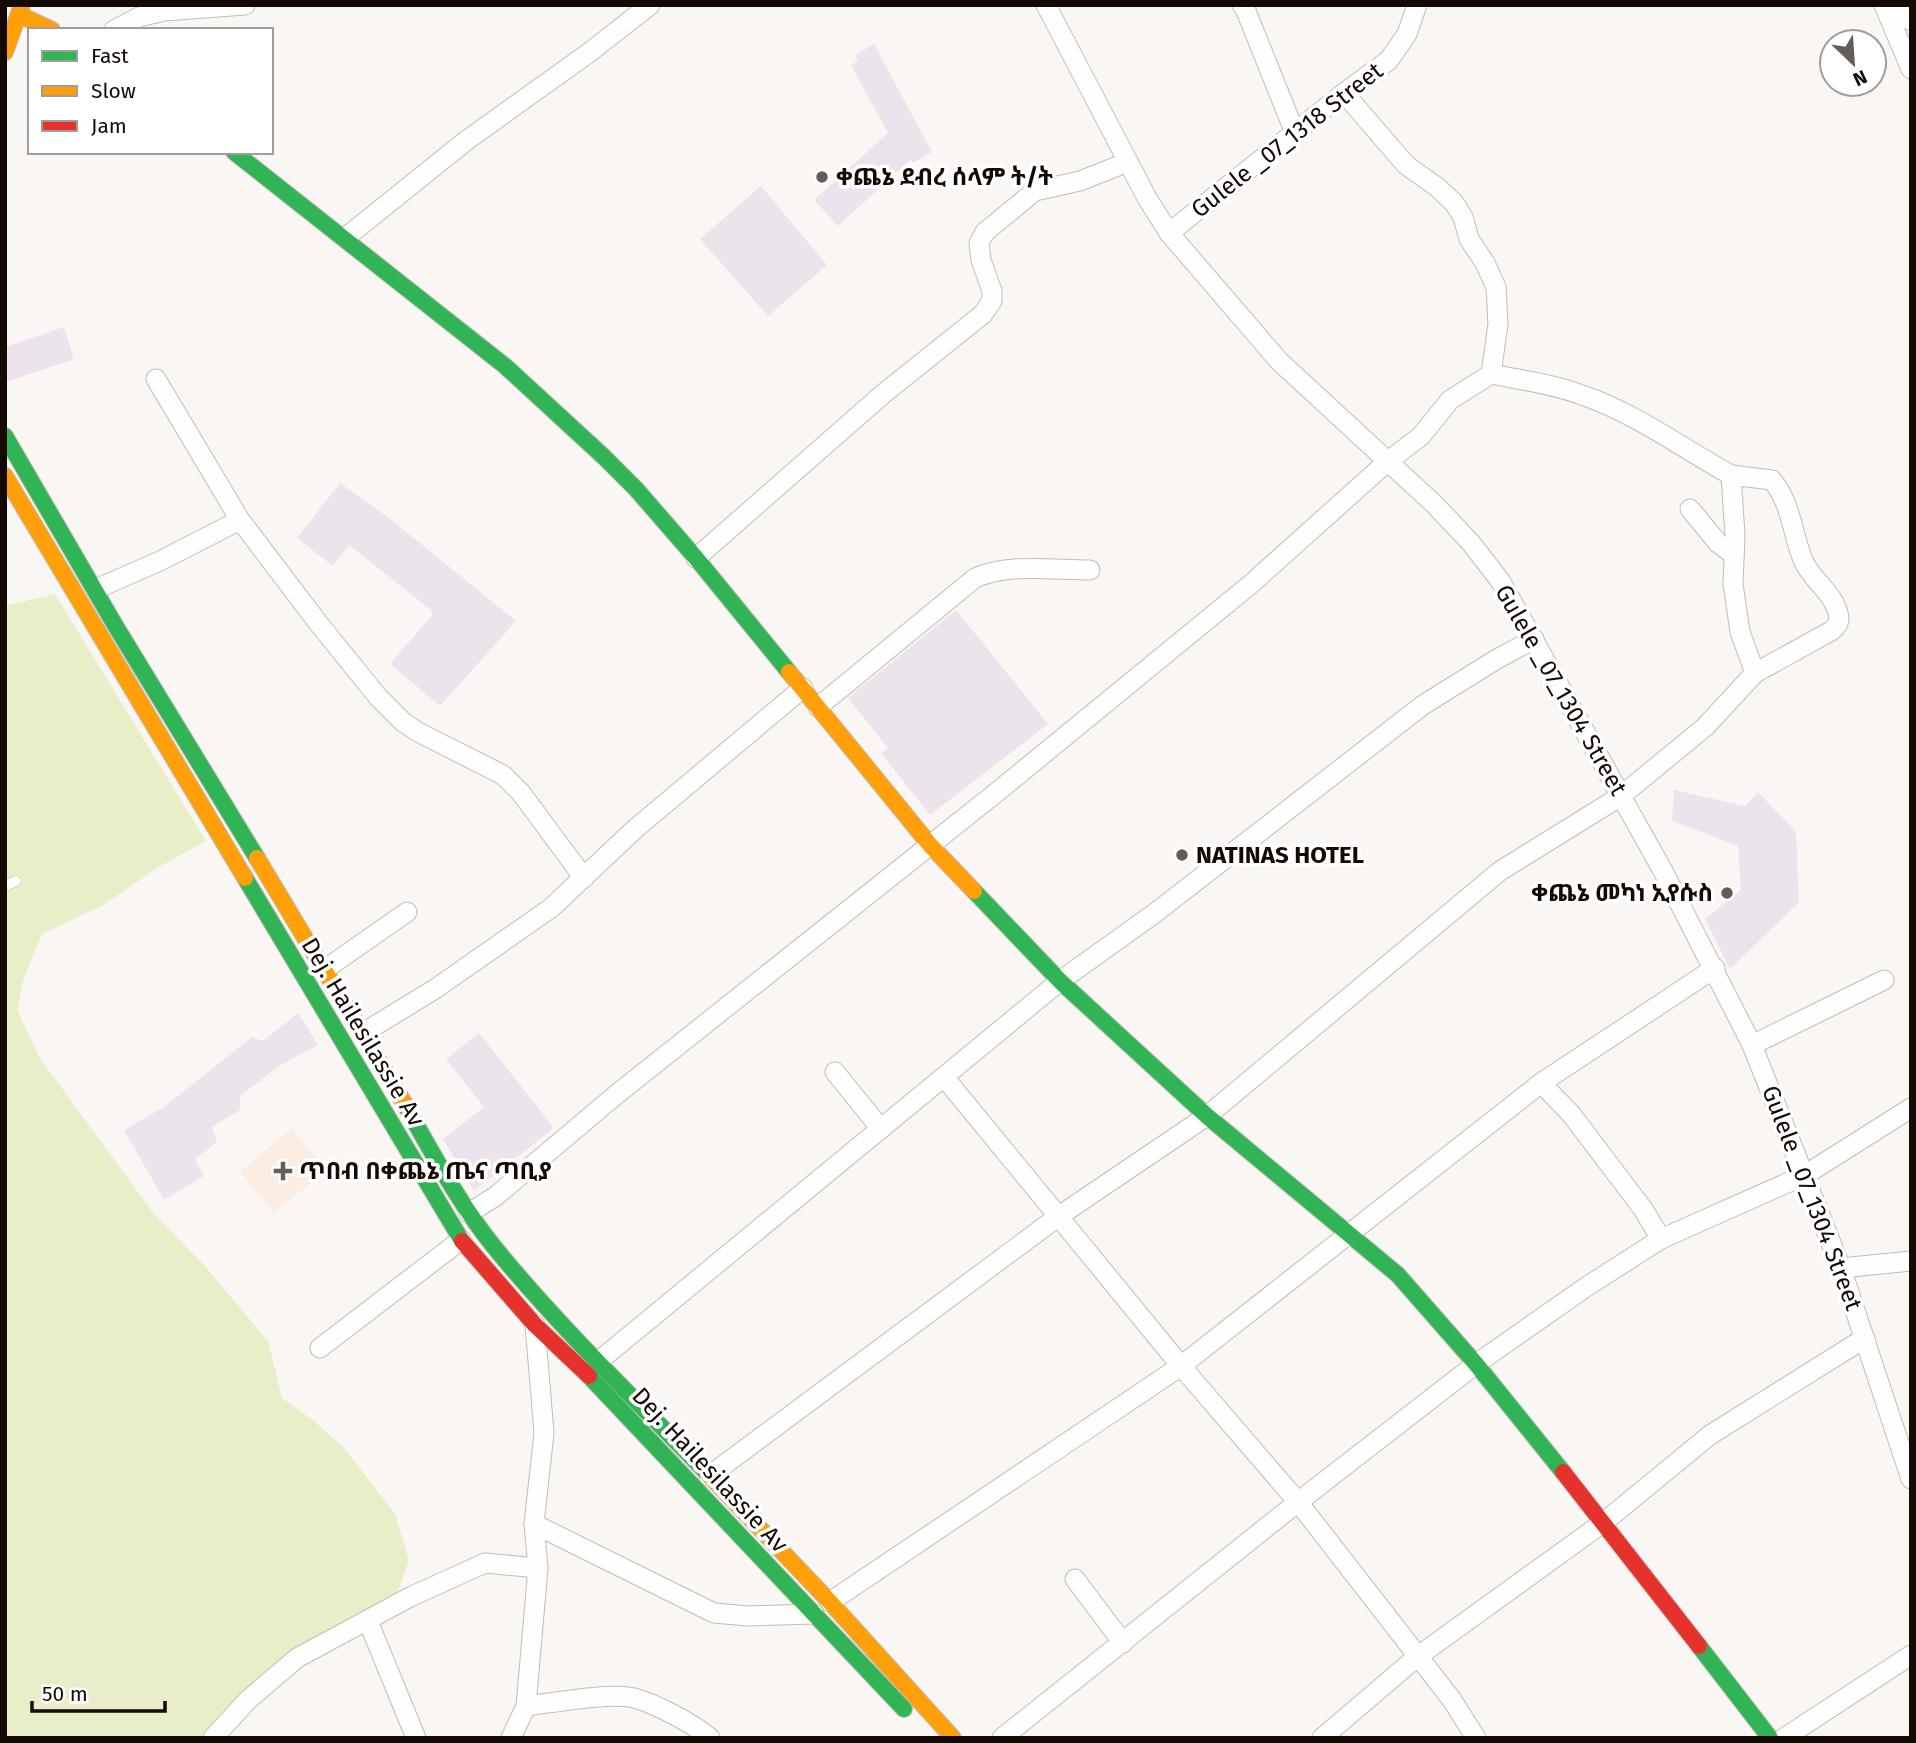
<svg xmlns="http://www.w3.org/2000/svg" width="1916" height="1743" font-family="'Fira Sans','Noto Sans Ethiopic',sans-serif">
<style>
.built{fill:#fcede3}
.green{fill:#eaeec8}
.building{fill:#ece4ec}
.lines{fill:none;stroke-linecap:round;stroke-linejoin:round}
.lane-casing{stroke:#c3bcb6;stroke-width:11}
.street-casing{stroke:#c3bcb6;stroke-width:21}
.fast-casing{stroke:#c3bcb6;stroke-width:18}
.slow-casing{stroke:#c3bcb6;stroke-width:18}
.jam-casing{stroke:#c3bcb6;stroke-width:18}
.lane{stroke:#fefefd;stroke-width:10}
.street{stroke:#fefefd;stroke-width:19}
.fast{stroke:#30b455;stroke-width:16}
.slow{stroke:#ff9f0a;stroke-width:16}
.jam{stroke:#e5322d;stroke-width:16}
.poi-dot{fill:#645c57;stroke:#fff;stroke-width:2.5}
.labels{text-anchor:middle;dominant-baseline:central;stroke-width:7;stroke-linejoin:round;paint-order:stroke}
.street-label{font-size:24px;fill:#140903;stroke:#fff}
.poi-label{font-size:24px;font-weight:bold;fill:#140903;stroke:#fff;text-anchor:start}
</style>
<rect width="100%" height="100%" fill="#f9f6f3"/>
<!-- built -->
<polygon class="built" points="292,1128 326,1170 274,1213 240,1171"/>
<!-- green -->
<polygon class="green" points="55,594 206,841 157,868 102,906 42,934 24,978 17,1009 39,1057 154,1214 203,1264 268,1341 282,1398 314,1421 344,1448 395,1514 409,1560 398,1591 342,1623 265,1676 203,1738 5,1738 5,606"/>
<!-- building -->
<g class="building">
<polygon points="874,44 932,152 913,163 911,159 838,226 814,200 888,133 851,65 858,61 855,55"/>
<polygon points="761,186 827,265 768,316 700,239"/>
<polygon points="64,327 74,359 8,381 5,372 5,347"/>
<polygon points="340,483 389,518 516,621 440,706 390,664 433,614 431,610 349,545 333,566 297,538"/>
<polygon points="956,610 1048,724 930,815 881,753 888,748 848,698"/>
<polygon points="1674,790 1745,806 1758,792 1796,832 1799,902 1730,969 1705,919 1741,890 1738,846 1672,821"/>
<polygon points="298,1013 318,1045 279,1066 240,1096 240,1110 212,1127 217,1142 195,1159 204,1176 164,1200 124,1130 164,1107 252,1037 263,1041"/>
<polygon points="479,1033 554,1128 474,1191 443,1139 484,1107 446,1059"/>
</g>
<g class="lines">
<defs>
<polyline id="lane" points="5,886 16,881"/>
<g id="street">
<polyline points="1046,5 1147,198 1169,233 1279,361 1434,504 1471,543 1501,582 1663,871 1752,1045 1841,1268 1911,1479"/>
<polyline points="1242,5 1246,11 1295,133"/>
<polyline points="1884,5 1911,69"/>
<polyline points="1893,5 1911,21"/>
<polyline points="114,30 139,17 164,11 245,5"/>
<polyline points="1344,93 1406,165 1437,187 1454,203 1463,217 1469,239 1485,263 1496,287 1498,324 1491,374"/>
<polyline points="1169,233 1344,93 1389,60 1407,34 1417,5"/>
<polyline points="345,238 467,140 590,52 650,5"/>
<polyline points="156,379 240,520 319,624 378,697 403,722 418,732 503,775 521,793 584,878"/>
<path d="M1731,475L1772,480C1792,504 1792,535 1804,562C1813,582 1836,594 1839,618C1839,624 1836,627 1831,631L1755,673"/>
<polyline points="1690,509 1718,543 1734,555"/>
<polyline points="696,558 883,394 983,314 992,301 992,291 981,260 979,243 985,232 1035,191 1080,181 1128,162"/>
<polyline points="96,589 160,561 240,520"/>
<path d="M818,707L975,578C1009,563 1053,570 1090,570"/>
<polyline points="324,970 407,912"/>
<polyline points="363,1033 435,989 551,908 635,829 803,688"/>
<polyline points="1752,1045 1884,980"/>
<polyline points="835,1072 881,1129"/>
<polyline points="944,1077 1181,1366 1298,1502 1452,1700 1476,1738"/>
<polyline points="1541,1083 1571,1114 1643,1209 1661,1239"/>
<path d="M469,1213L496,1196L617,1094L997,792L1251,584L1387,462L1421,436L1450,400L1491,374C1521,380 1553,384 1582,395C1635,413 1682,448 1731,475L1735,535L1733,584L1740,632L1755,673L1705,727L1621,796L1500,871L1207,1116L1059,1216L709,1476"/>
<polyline points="1841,1268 1911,1261"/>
<polyline points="320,1348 461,1240"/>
<polyline points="600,1360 1060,981 1155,913 1423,705 1497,659 1534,639"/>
<polyline points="534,1524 714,1613 748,1616 814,1614"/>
<polyline points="1075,1579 1123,1643"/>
<polyline points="830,1602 1181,1366 1541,1083 1715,968"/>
<polyline points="368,1621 416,1738"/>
<path d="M526,1706C553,1703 610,1692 634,1698C654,1703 694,1724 710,1738"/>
<polyline points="213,1738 248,1700 297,1658 410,1597 485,1563 538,1568"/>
<polyline points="511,1738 526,1706 538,1568 534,1524 544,1433 535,1325"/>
<polyline points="1002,1738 1298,1502 1476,1364 1586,1287 1661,1239 1805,1175 1911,1108"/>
<polyline points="1322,1738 1417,1657 1604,1522 1710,1435 1865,1338"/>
<polyline points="1784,1738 1911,1655"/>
</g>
<g id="fast">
<polyline points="234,152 505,366 604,457 636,489 696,558 789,672"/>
<polyline points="5,436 115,625 257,858"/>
<polyline points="245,878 462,1241"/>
<polyline points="974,891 1060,981 1207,1116 1398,1275 1476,1364 1563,1472"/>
<path d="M404,1103C432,1152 459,1204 495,1248C561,1329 638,1402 711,1477"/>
<polyline points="589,1376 904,1709"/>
<polyline points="1699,1646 1770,1738"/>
</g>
<g id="slow">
<polyline points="20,15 52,30"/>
<polyline points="5,52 22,5"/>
<polyline points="5,476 245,878"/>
<polyline points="789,672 930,845 974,891"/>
<polyline points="257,858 404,1103"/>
<polyline points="711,1477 830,1602 953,1738"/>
</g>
<g id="jam">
<polyline points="462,1241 535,1325 589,1376"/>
<polyline points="1563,1472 1699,1646"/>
</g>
</defs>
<!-- lane casing -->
<use href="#lane" class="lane-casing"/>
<!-- street casing -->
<use href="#street" class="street-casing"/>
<!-- fast casing -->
<use href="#fast" class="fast-casing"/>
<!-- slow casing -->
<use href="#slow" class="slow-casing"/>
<!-- jam casing -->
<use href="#jam" class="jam-casing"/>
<!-- lane -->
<use href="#lane" class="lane"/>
<!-- street -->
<use href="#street" class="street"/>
<!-- fast -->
<use href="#fast" class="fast"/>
<!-- slow -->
<use href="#slow" class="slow"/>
<!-- jam -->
<use href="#jam" class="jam"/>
</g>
<!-- markers -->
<g class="poi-dot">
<circle cx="822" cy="177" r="7"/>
<circle cx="1182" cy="855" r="7"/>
<circle cx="1727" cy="893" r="7"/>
<path d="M279.5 1160.5h7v7h7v7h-7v7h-7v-7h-7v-7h7z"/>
</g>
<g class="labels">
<!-- street labels -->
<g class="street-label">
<text transform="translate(1287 140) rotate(-38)">Gulele _07_1318 Street</text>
<text transform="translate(1561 690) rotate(60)">Gulele _07_1304 Street</text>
<text transform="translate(363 1032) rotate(59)">Dej. Hailesilassie Av</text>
<text transform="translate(1812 1198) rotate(69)">Gulele _07_1304 Street</text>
<text transform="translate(710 1470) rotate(47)">Dej. Hailesilassie Av</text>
</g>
<!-- poi labels -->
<g class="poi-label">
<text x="836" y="177">ቀጨኔ ደብረ ሰላም ት/ት</text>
<text x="1196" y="855">NATINAS HOTEL</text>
<text x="1713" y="893" text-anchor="end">ቀጨኔ መካነ ኢየሱስ</text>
<text x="299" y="1171">ጥበብ በቀጨኔ ጤና ጣቢያ</text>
</g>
</g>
<!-- border -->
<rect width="1916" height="1743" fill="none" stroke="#140903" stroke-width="14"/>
<!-- legend -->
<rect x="28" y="28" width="245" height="126" fill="#ffffff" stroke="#a19d9a" stroke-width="2"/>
<rect x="42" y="51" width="35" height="10" fill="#30b455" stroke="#a19d9a" stroke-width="2"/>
<text x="91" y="63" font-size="21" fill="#140903">Fast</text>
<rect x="42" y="86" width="35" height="10" fill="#ff9f0a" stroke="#a19d9a" stroke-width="2"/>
<text x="91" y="98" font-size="21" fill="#140903">Slow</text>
<rect x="42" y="121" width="35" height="10" fill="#e5322d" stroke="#a19d9a" stroke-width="2"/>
<text x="91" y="133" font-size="21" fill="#140903">Jam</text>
<!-- north arrow -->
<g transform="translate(1853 63) rotate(155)"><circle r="33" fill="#ffffff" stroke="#a19d9a" stroke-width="2"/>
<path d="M0-5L12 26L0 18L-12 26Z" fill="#645c57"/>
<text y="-10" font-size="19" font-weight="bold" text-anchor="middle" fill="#140903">N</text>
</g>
<!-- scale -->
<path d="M32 1701v10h133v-10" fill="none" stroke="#140903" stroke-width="3.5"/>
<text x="42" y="1701" font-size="21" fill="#140903" stroke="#ffffff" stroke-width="5" paint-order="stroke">50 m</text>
</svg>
